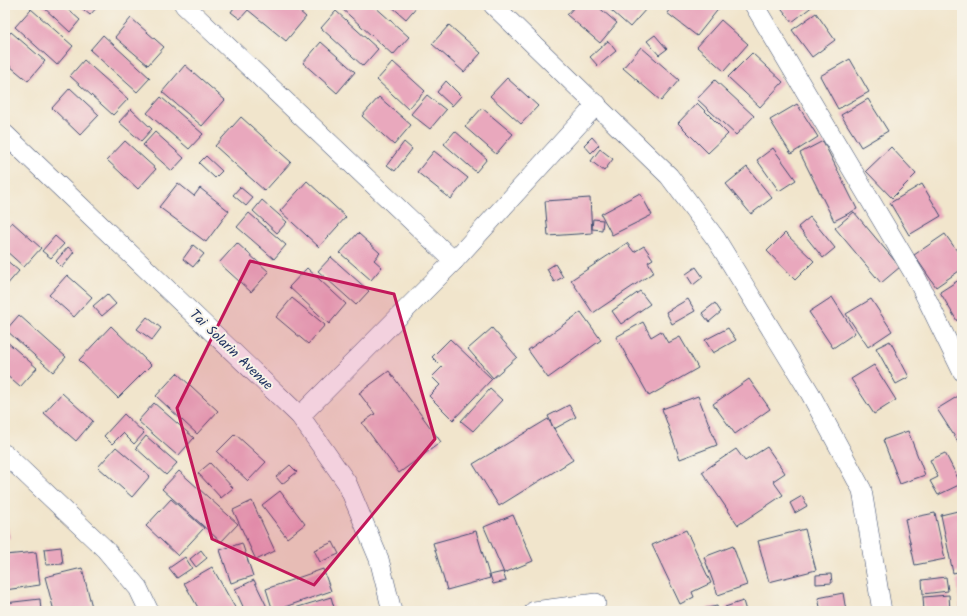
<svg xmlns="http://www.w3.org/2000/svg" width="967" height="616" font-family="Kalam,sans-serif">
<style>
.building{fill:#e9a8bd}
.lines{fill:none;stroke-linecap:round;stroke-linejoin:round}
.minor-casing{stroke:#3b4a6e;stroke-width:20}
.minor{stroke:#fff;stroke-width:19}
.marked{fill:#c2185b;fill-opacity:0.2;stroke:#c2185b;stroke-width:3;stroke-linejoin:round}
.labels{text-anchor:middle;dominant-baseline:central;stroke-width:4;stroke-linejoin:round;paint-order:stroke}
.street-label{font-size:14px;fill:#1b2f5e;stroke:#f7f3e8}
</style>
<rect width="100%" height="100%" fill="#f7f3e8"/>
<filter id="ink" filterUnits="userSpaceOnUse"><feTurbulence type="fractalNoise" baseFrequency=".025" numOctaves="2"/><feDisplacementMap in="SourceGraphic" scale="8" xChannelSelector="R" yChannelSelector="G"/><feConvolveMatrix kernelMatrix="1 2 1 2 8 2 1 2 1" color-interpolation-filters="sRGB"/></filter>
<filter id="wash" filterUnits="userSpaceOnUse"><feTurbulence type="fractalNoise" baseFrequency=".012" numOctaves="4" result="noise"/><feDisplacementMap in="SourceGraphic" scale="16" xChannelSelector="R" yChannelSelector="G"/><feGaussianBlur stdDeviation="0.9" result="paint"/><feColorMatrix in="noise" values="0 0 0 0 0 0 0 0 0 0 0 0 0 0 0 0 0 1.4 0 .05"/><feComposite in="paint" operator="in"/></filter>
<g filter="url(#wash)">
<rect width="100%" height="100%" fill="#f1e5cc"/>
<g id="blocks">
<!-- building -->
<g class="building">
<polygon points="43,5 63,5 80,20 70,32 42,6"/>
<polygon points="78,5 99,5 90,15"/>
<polygon points="236,5 292,5 306,17 286,41 248,10 240,19 231,12"/>
<polygon points="342,5 373,5 409,37 393,55 340,7"/>
<polygon points="390,5 418,5 406,19"/>
<polygon points="576,5 596,5 617,23 600,43 567,15"/>
<polygon points="605,5 643,5 647,8 630,27"/>
<polygon points="673,5 717,5 720,7 697,36 667,13"/>
<polygon points="779,5 814,5 792,22"/>
<polygon points="31,9 73,46 57,65 15,27"/>
<polygon points="336,11 378,49 363,66 321,28"/>
<polygon points="816,13 835,40 812,57 792,30"/>
<polygon points="131,18 164,47 148,65 115,37"/>
<polygon points="721,20 748,44 724,71 697,47"/>
<polygon points="449,25 481,53 464,72 432,44"/>
<polygon points="11,32 45,61 28,81 5,62 5,39"/>
<polygon points="103,35 150,78 137,92 90,50"/>
<polygon points="655,35 667,49 659,55 647,41"/>
<polygon points="608,41 616,51 598,66 590,57"/>
<polygon points="321,42 355,72 337,93 303,63"/>
<polygon points="641,47 679,80 661,101 623,68"/>
<polygon points="752,53 783,82 760,107 728,77"/>
<polygon points="850,59 869,92 838,109 820,76"/>
<polygon points="84,60 128,99 113,115 70,76"/>
<polygon points="393,62 425,91 408,109 377,80"/>
<polygon points="185,65 225,100 202,126 162,92"/>
<polygon points="507,78 538,106 521,124 490,96"/>
<polygon points="715,80 754,116 736,135 697,99"/>
<polygon points="446,81 461,96 452,106 437,92"/>
<polygon points="70,88 99,115 80,135 52,108"/>
<polygon points="427,95 446,110 430,129 411,114"/>
<polygon points="161,97 203,134 189,149 147,113"/>
<polygon points="379,97 411,125 394,145 362,116"/>
<polygon points="868,99 888,131 861,147 841,115"/>
<polygon points="697,103 728,134 708,153 678,123"/>
<polygon points="797,104 818,137 791,154 770,120"/>
<polygon points="482,108 513,134 496,154 465,127"/>
<polygon points="131,109 152,129 141,141 119,122"/>
<polygon points="241,117 291,162 265,191 215,146"/>
<polygon points="455,131 487,159 476,172 444,144"/>
<polygon points="155,132 184,158 172,171 143,145"/>
<polygon points="592,137 599,145 591,153 584,145"/>
<polygon points="125,141 156,169 138,189 107,160"/>
<polygon points="823,141 857,209 834,221 800,153"/>
<polygon points="404,142 412,149 395,171 387,165"/>
<polygon points="891,147 916,174 892,198 866,171"/>
<polygon points="773,148 796,180 779,191 757,160"/>
<polygon points="600,149 613,159 604,171 591,161"/>
<polygon points="434,151 468,178 451,199 417,172"/>
<polygon points="206,156 222,171 215,178 199,163"/>
<polygon points="747,167 772,198 751,214 726,184"/>
<polygon points="307,181 346,217 319,247 280,211"/>
<polygon points="178,183 194,196 200,188 229,211 206,242 159,207"/>
<polygon points="922,184 941,216 909,235 890,203"/>
<polygon points="240,187 253,198 246,206 233,195"/>
<polygon points="640,193 652,215 612,235 601,214"/>
<polygon points="590,198 592,233 548,236 545,201"/>
<polygon points="262,200 287,222 277,233 253,211"/>
<polygon points="854,212 900,267 881,283 835,228"/>
<polygon points="249,213 286,245 274,259 237,227"/>
<polygon points="810,217 835,248 823,258 798,227"/>
<polygon points="593,219 603,220 602,230 592,229"/>
<polygon points="12,222 41,248 24,267 5,250 5,231"/>
<polygon points="358,233 380,253 374,260 382,267 371,280 340,253"/>
<polygon points="785,233 814,261 795,280 767,251"/>
<polygon points="945,234 962,258 962,269 936,287 914,255"/>
<polygon points="55,236 64,244 51,258 42,251"/>
<polygon points="237,243 269,272 251,292 219,263"/>
<polygon points="627,243 634,252 644,246 653,259 648,262 654,272 593,313 571,280"/>
<polygon points="193,245 204,254 193,267 183,259"/>
<polygon points="68,247 74,252 62,267 56,261"/>
<polygon points="331,257 369,291 356,305 318,271"/>
<polygon points="5,259 19,271 5,287"/>
<polygon points="555,264 563,277 554,282 547,269"/>
<polygon points="696,267 703,277 693,285 686,274"/>
<polygon points="307,268 346,304 329,324 289,287"/>
<polygon points="67,275 92,297 74,317 49,295"/>
<polygon points="962,278 962,318 957,321 940,292"/>
<polygon points="640,291 650,304 621,324 612,311"/>
<polygon points="107,294 116,304 102,316 93,306"/>
<polygon points="832,297 855,333 833,348 809,312"/>
<polygon points="292,298 325,325 308,344 276,317"/>
<polygon points="688,299 695,311 672,324 666,312"/>
<polygon points="871,299 892,331 868,347 846,314"/>
<polygon points="715,303 721,312 709,322 702,313"/>
<polygon points="581,312 601,340 548,378 528,350"/>
<polygon points="19,315 66,357 53,372 6,330"/>
<polygon points="147,317 161,328 152,340 137,329"/>
<polygon points="643,322 651,337 661,331 668,343 680,337 698,368 649,396 616,337"/>
<polygon points="111,326 151,365 118,398 79,360"/>
<polygon points="492,328 517,357 493,378 468,349"/>
<polygon points="728,328 736,340 713,353 705,340"/>
<polygon points="450,339 492,379 453,420 429,396 440,385 432,377 442,367 432,357"/>
<polygon points="5,340 37,368 20,387 5,374"/>
<polygon points="890,341 909,377 896,384 876,348"/>
<polygon points="874,365 896,400 874,414 851,379"/>
<polygon points="389,371 441,442 399,473 362,423 375,414 359,393"/>
<polygon points="177,373 218,411 197,434 156,396"/>
<polygon points="749,379 770,409 735,434 713,404"/>
<polygon points="490,389 502,400 473,431 461,421"/>
<polygon points="62,393 93,421 76,441 44,413"/>
<polygon points="960,395 962,398 962,448 937,409"/>
<polygon points="698,396 717,445 680,459 662,409"/>
<polygon points="154,403 194,438 178,456 138,421"/>
<polygon points="569,405 576,417 554,429 548,416"/>
<polygon points="124,414 144,433 134,444 123,433 112,444 104,436"/>
<polygon points="548,419 573,460 499,506 473,464"/>
<polygon points="908,431 925,475 900,484 883,440"/>
<polygon points="235,434 266,462 248,481 217,452"/>
<polygon points="146,436 177,463 166,475 136,448"/>
<polygon points="116,447 150,476 132,497 98,467"/>
<polygon points="767,447 785,473 773,481 783,495 738,525 702,472 736,449 745,461"/>
<polygon points="945,453 961,484 938,495 930,481 938,477 930,460"/>
<polygon points="210,463 233,488 221,498 198,473"/>
<polygon points="290,465 297,472 282,484 276,477"/>
<polygon points="179,471 238,524 221,542 162,489"/>
<polygon points="280,491 305,524 287,538 262,505"/>
<polygon points="802,496 807,506 795,513 790,503"/>
<polygon points="171,499 204,528 178,556 146,526"/>
<polygon points="252,501 275,551 256,560 233,510"/>
<polygon points="962,510 962,571 953,573 941,515"/>
<polygon points="935,513 945,559 915,565 905,519"/>
<polygon points="513,515 533,561 504,573 484,527"/>
<polygon points="5,517 10,538 5,539"/>
<polygon points="805,529 816,570 769,582 758,541"/>
<polygon points="686,530 711,583 692,592 694,597 680,604 652,545"/>
<polygon points="476,531 490,578 447,590 433,543"/>
<polygon points="333,542 339,554 320,562 314,550"/>
<polygon points="242,543 253,576 231,583 220,550"/>
<polygon points="733,546 747,585 718,595 704,557"/>
<polygon points="61,547 63,564 46,565 44,549"/>
<polygon points="201,550 207,558 196,567 190,559"/>
<polygon points="36,552 40,585 5,590 5,555"/>
<polygon points="185,557 192,568 177,578 169,568"/>
<polygon points="212,567 237,611 200,611 184,583"/>
<polygon points="82,568 93,611 54,611 45,577"/>
<polygon points="323,569 331,591 273,611 266,589"/>
<polygon points="503,572 506,581 493,584 490,575"/>
<polygon points="831,574 832,583 816,584 816,575"/>
<polygon points="946,577 948,591 923,594 922,580"/>
<polygon points="962,578 962,611 960,611 957,579"/>
<polygon points="254,580 267,607 258,611 245,611 235,589"/>
<polygon points="843,593 846,611 821,611 818,598"/>
<polygon points="949,595 950,611 924,611 923,597"/>
<polygon points="331,597 335,611 285,611"/>
<polygon points="40,599 41,611 5,611 5,603"/>
<polygon points="743,601 746,611 726,611 725,607"/>
<polygon points="717,606 718,611 698,611 698,610"/>
</g>
</g>
</g>
<g filter="url(#ink)">
<use href="#blocks" fill-opacity="0" stroke="#3b4a6e" stroke-width="1"/>
<g class="lines">
<defs>
<g id="minor">
<polyline points="184,5 454,261"/>
<polyline points="493,5 669,176 716,239 810,393 862,490 882,611"/>
<polyline points="754,5 917,279 962,371"/>
<polyline points="5,134 300,416 347,483 379,559 392,611"/>
<polyline points="300,416 454,261 597,104"/>
<polyline points="5,454 105,549 138,588 149,611"/>
<polyline points="534,611 596,603"/>
</g>
</defs>
<!-- minor casing -->
<use href="#minor" class="minor-casing"/>
<!-- minor -->
<use href="#minor" class="minor"/>
</g>
</g>
<!-- marked area -->
<path class="marked" d="M250,261L394,294L435,439L314,585L212,539L177,408Z"/>
<g class="labels">
<!-- street labels -->
<g class="street-label">
<text transform="translate(231 350) rotate(44)">Tai Solarin Avenue</text>
</g>
</g>
<!-- margin -->
<rect width="967" height="616" fill="none" stroke="#f7f3e8" stroke-width="20"/>
</svg>
